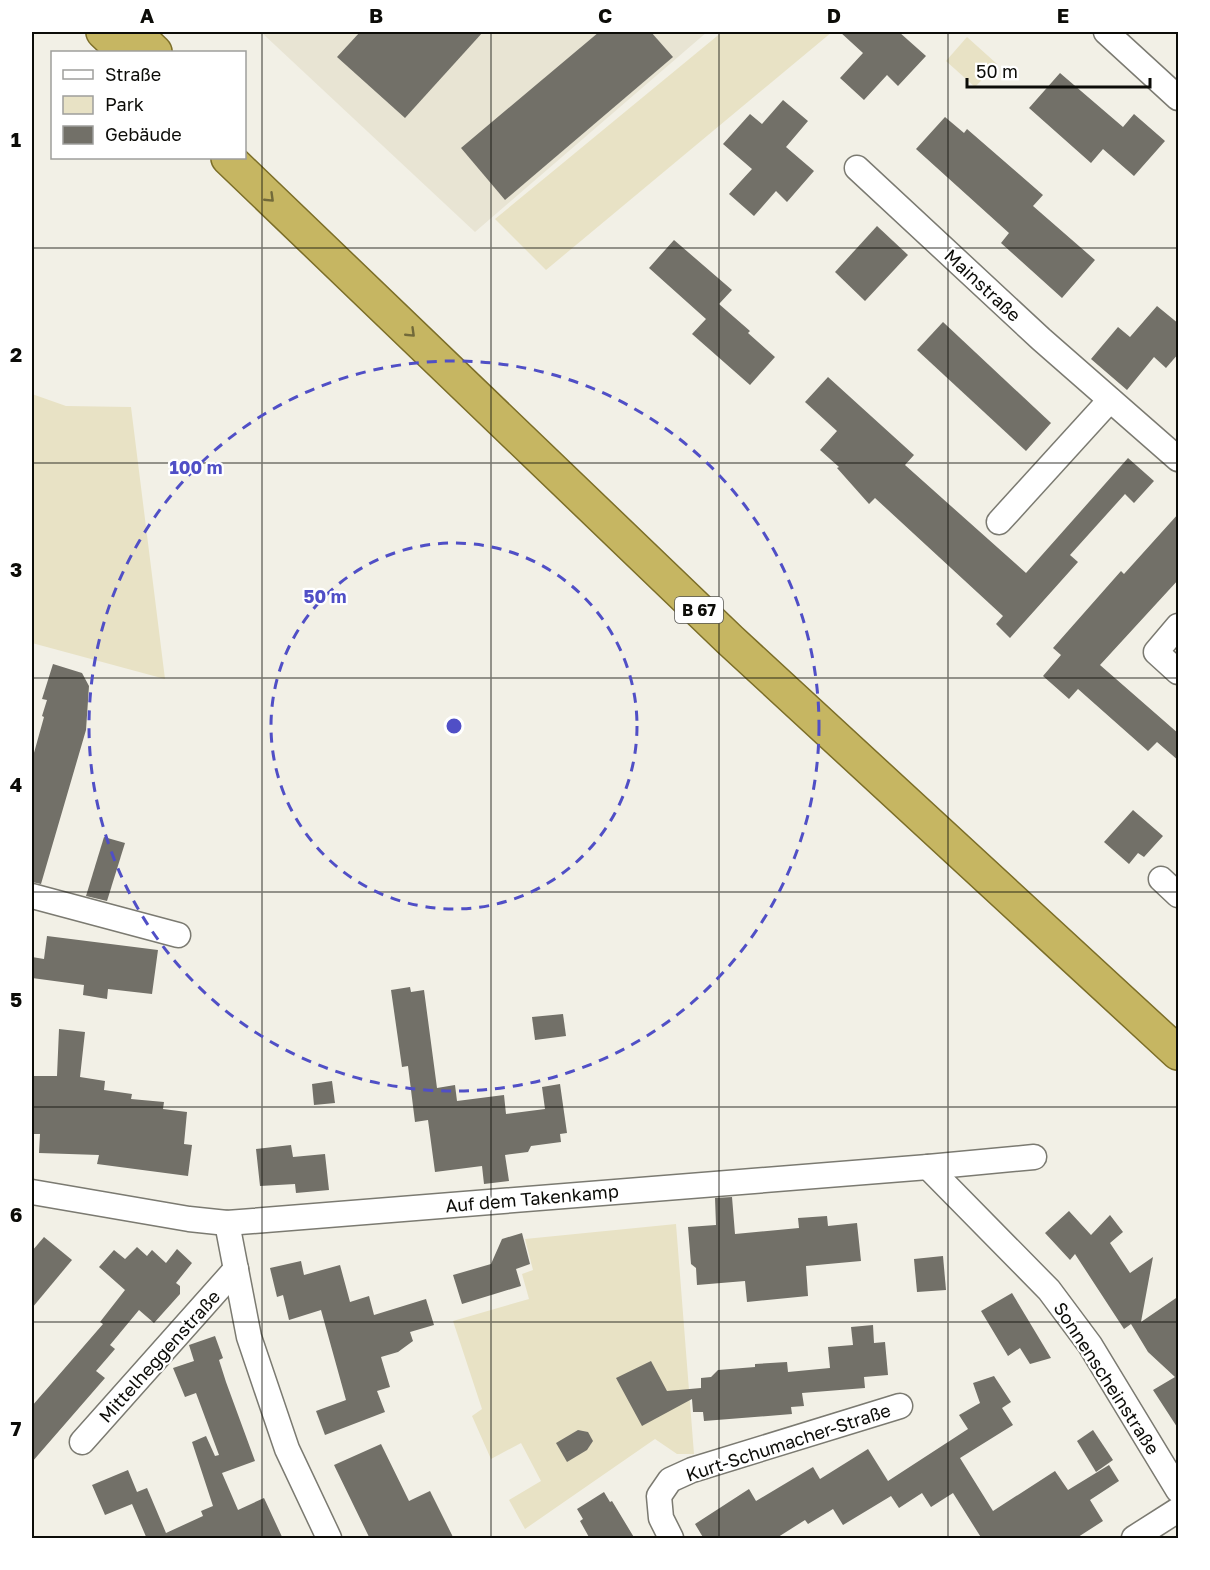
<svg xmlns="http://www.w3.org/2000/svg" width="1210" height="1570" font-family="'Golos Text',sans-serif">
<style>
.built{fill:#e8e4d3}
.green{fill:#e8e2c5}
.building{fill:#727068}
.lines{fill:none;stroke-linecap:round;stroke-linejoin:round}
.minor-casing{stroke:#7b7a71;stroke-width:27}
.trunk-casing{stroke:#7c6e28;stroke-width:36}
.minor{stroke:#fff;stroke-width:24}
.trunk{stroke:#c6b662;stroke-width:33}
.oneway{stroke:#726a3a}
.grid{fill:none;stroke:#0c0c08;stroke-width:1.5;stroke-opacity:0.55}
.ring{fill:none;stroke:#504fc6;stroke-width:3;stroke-dasharray:10 8}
.labels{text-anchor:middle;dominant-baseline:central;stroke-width:4.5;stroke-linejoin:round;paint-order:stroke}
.shield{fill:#fff;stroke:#555552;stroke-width:1.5}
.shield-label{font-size:16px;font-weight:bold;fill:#0c0c08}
.street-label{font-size:18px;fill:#0c0c08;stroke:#fff}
.centre{fill:#504fc6;stroke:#fff;stroke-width:3}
.ring-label{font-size:18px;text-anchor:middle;font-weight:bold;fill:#504fc6;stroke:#fff;stroke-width:4.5;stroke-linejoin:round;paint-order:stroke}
.neatline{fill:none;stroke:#0c0c08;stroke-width:2}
.grid-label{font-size:20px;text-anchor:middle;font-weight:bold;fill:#0c0c08}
</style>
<rect width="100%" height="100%" fill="#f2f0e6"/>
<!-- built -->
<polygon class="built" points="261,32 707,32 475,232"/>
<!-- green -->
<g class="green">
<polygon points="722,32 832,32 546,270 495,219"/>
<polygon points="967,37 997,64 975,87 946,61"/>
<polygon points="32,394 66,406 131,407 165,679 32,643"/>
<polygon points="676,1224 694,1454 677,1454 655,1439 525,1529 509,1500 541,1481 521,1443 491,1459 472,1416 482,1409 453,1321 529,1299 522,1274 533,1270 525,1239"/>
</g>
<!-- building -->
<g class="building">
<polygon points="360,32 483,32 405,118 337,57"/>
<polygon points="599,32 651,32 673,57 505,200 461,148"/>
<polygon points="840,32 899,32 926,56 898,86 887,75 864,100 840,78 863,53"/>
<polygon points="1060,73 1123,127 1134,114 1165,141 1134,176 1103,149 1091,163 1029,108"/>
<polygon points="783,100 808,121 786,147 814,171 787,202 776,191 754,216 729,194 752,169 723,144 750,114 762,124"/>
<polygon points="945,117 964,133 967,129 1043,195 1033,206 1095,260 1062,298 1001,243 1009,233 916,149"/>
<polygon points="877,226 908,255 865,301 835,272"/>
<polygon points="674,240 732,290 719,304 750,331 748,333 775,357 750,385 692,334 706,319 649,268"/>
<polygon points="1157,306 1179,324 1179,353 1166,368 1154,357 1127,390 1091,359 1118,327 1130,337"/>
<polygon points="943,322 1051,423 1026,451 917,350"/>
<polygon points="828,377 914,455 905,465 1026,573 1128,458 1154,481 1134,503 1125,494 1070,555 1078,562 1010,638 996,624 1003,616 875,498 869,504 837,468 839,467 820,450 837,431 805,402"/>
<polygon points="1179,513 1179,579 1100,665 1179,734 1179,761 1157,742 1148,751 1078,689 1069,699 1043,676 1061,655 1053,648 1121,571 1124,574"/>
<polygon points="53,664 82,673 89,686 86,730 41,884 32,882 32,760 44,717 42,716 47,700 42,699"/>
<polygon points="1133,810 1163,836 1144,857 1138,853 1129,864 1104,842"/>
<polygon points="104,837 125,843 107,901 86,896"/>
<polygon points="47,936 158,950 152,994 108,989 107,999 83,995 84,985 32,978 32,957 44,959"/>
<polygon points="410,987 411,992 424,990 437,1088 455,1085 457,1101 504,1095 506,1114 545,1109 542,1087 560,1084 567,1133 560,1134 561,1142 531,1146 528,1152 505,1155 509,1181 484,1184 482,1166 435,1172 428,1120 415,1122 408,1066 402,1067 391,990"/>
<polygon points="563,1014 566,1036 535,1040 532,1017"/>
<polygon points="59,1029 85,1032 80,1077 105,1081 104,1090 132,1094 131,1099 164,1102 163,1109 187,1112 184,1144 192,1145 188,1176 97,1164 99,1155 39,1153 40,1134 32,1134 32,1076 57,1076"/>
<polygon points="332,1081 335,1103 314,1105 312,1084"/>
<polygon points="291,1145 293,1157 325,1154 329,1190 296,1193 295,1184 260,1186 256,1149"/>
<polygon points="732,1197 735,1234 799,1228 798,1218 827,1216 828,1226 857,1223 861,1261 806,1266 808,1296 747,1302 745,1281 697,1285 696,1268 691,1264 688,1227 716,1225 715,1198"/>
<polygon points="1069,1211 1091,1235 1110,1215 1123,1232 1110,1243 1130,1273 1153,1257 1141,1322 1179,1296 1179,1430 1153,1390 1175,1377 1148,1352 1131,1324 1124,1329 1075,1254 1070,1260 1045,1233"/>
<polygon points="522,1233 530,1264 516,1269 521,1286 462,1304 453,1275 491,1264 502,1239"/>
<polygon points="44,1237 72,1260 32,1308 32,1251"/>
<polygon points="137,1247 147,1256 152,1250 166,1263 177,1249 192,1263 176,1283 180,1286 180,1294 154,1323 139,1310 110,1345 115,1349 96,1371 105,1378 32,1462 32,1406 103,1324 100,1322 125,1290 99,1267 114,1250 125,1259"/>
<polygon points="943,1256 946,1290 917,1292 914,1259"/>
<polygon points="301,1261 304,1275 340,1265 350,1302 369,1296 374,1315 426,1299 434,1325 410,1332 413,1341 398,1352 381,1357 390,1387 377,1391 385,1412 325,1435 316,1411 346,1400 321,1310 289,1320 283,1295 277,1297 270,1268"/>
<polygon points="1012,1293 1051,1358 1030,1364 1020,1348 1008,1356 981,1311"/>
<polygon points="873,1325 874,1343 885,1342 888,1375 864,1377 865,1388 802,1393 804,1406 791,1407 792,1414 704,1421 703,1412 693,1412 692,1399 642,1426 616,1378 651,1361 667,1391 701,1388 701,1378 711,1377 718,1370 755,1367 755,1364 787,1362 788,1372 830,1368 828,1347 853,1345 851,1327"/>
<polygon points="215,1336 223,1358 219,1360 226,1382 255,1461 222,1473 238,1510 264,1498 283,1539 147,1539 132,1504 105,1515 92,1485 128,1470 137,1492 147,1488 166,1533 203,1516 201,1511 213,1506 192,1442 206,1436 215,1456 219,1455 196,1393 185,1397 173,1368 194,1361 189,1345"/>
<polygon points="994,1376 1011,1402 1002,1408 1013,1425 960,1458 993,1511 1055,1471 1068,1490 1109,1465 1119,1481 1090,1500 1103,1521 1075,1539 982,1539 953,1493 931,1507 922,1493 899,1508 891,1496 843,1525 833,1509 808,1524 805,1520 775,1539 704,1539 695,1524 749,1489 756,1501 813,1467 820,1479 868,1449 888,1481 968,1429 959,1415 980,1403 973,1383"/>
<polygon points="578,1430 588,1432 593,1441 587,1450 567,1462 556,1443"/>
<polygon points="1093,1430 1113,1460 1096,1472 1077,1441"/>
<polygon points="381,1444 409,1501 430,1491 454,1539 370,1539 334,1465"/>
<polygon points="604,1492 610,1502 612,1501 635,1539 590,1539 580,1521 583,1519 577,1509"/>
</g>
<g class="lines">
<defs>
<g id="minor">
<polyline points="1106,32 1178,98"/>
<polyline points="857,168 1041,339 1178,459"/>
<polyline points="999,522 1110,400"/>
<polyline points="1178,626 1156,652 1178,672"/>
<polyline points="1161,879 1178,895"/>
<polyline points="32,896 178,935"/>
<polyline points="928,1167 1049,1290 1090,1345 1178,1490"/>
<polyline points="32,1192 189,1219 227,1223 928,1167 1034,1157"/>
<polyline points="227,1223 249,1337 287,1449 329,1538"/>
<polyline points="82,1442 236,1269"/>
<polyline points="671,1538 661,1518 659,1496 670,1480 692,1470 900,1406"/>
<polyline points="1134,1538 1178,1510"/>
</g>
<g id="trunk">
<polyline points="103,32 124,52"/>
<polyline points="134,32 155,52"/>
<polyline points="228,158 730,640 1178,1053"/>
</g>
</defs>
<!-- minor casing -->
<use href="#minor" class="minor-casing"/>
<!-- trunk casing -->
<use href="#trunk" class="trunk-casing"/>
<!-- minor -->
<use href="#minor" class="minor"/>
<!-- trunk -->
<use href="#trunk" class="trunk"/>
</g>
<!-- one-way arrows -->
<defs><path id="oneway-chevron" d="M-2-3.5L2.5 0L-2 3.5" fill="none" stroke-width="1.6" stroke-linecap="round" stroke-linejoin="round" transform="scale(1.5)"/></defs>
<g class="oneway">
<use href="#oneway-chevron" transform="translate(270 198) rotate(44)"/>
<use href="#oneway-chevron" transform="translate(411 333) rotate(44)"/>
</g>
<!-- grid -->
<path class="grid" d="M262,32V1538M491,32V1538M719,32V1538M948,32V1538M32,248H1178M32,463H1178M32,678H1178M32,892H1178M32,1107H1178M32,1322H1178"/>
<!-- distance rings -->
<g class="ring">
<circle cx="454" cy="726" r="183"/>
<circle cx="454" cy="726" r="365"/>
</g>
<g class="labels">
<!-- shield labels -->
<rect class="shield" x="675" y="597" width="48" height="26" rx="4.5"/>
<g class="shield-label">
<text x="699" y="610">B 67</text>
</g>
<!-- street labels -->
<g class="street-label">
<text transform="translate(983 285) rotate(43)">Mainstraße</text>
<text transform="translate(532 1198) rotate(-5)">Auf dem Takenkamp</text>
<text transform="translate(159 1356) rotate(-48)">Mittelheggenstraße</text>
<text transform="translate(1107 1378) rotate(57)">Sonnenscheinstraße</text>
<text transform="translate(788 1442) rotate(-18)">Kurt-Schumacher-Straße</text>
</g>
</g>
<circle cx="454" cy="726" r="9" class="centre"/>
<g class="ring-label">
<text x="196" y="474">100 m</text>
<text x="325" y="603">50 m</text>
</g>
<!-- border -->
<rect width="1210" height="1570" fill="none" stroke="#ffffff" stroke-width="66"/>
<!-- legend -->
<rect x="51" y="51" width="195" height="108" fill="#ffffff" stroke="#9e9e9c" stroke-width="1.5"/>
<rect x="63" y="70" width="30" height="9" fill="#ffffff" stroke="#9e9e9c" stroke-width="1.5"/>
<text x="105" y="81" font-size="18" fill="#0c0c08">Straße</text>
<rect x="63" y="96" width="30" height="18" fill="#e8e2c5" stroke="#9e9e9c" stroke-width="1.5"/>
<text x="105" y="111" font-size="18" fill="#0c0c08">Park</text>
<rect x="63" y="126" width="30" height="18" fill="#727068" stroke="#9e9e9c" stroke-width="1.5"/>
<text x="105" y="141" font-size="18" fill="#0c0c08">Gebäude</text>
<!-- scale -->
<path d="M967 78v9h183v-9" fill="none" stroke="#0c0c08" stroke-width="3"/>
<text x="976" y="78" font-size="18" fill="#0c0c08" stroke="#ffffff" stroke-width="4.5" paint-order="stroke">50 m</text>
<rect x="33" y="33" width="1144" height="1504" class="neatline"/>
<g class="grid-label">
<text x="147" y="23">A</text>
<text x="376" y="23">B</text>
<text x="605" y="23">C</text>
<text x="834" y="23">D</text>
<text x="1063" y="23">E</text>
<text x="16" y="147">1</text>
<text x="16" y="362">2</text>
<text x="16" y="577">3</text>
<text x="16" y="792">4</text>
<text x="16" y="1007">5</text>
<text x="16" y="1222">6</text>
<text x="16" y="1436">7</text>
</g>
</svg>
